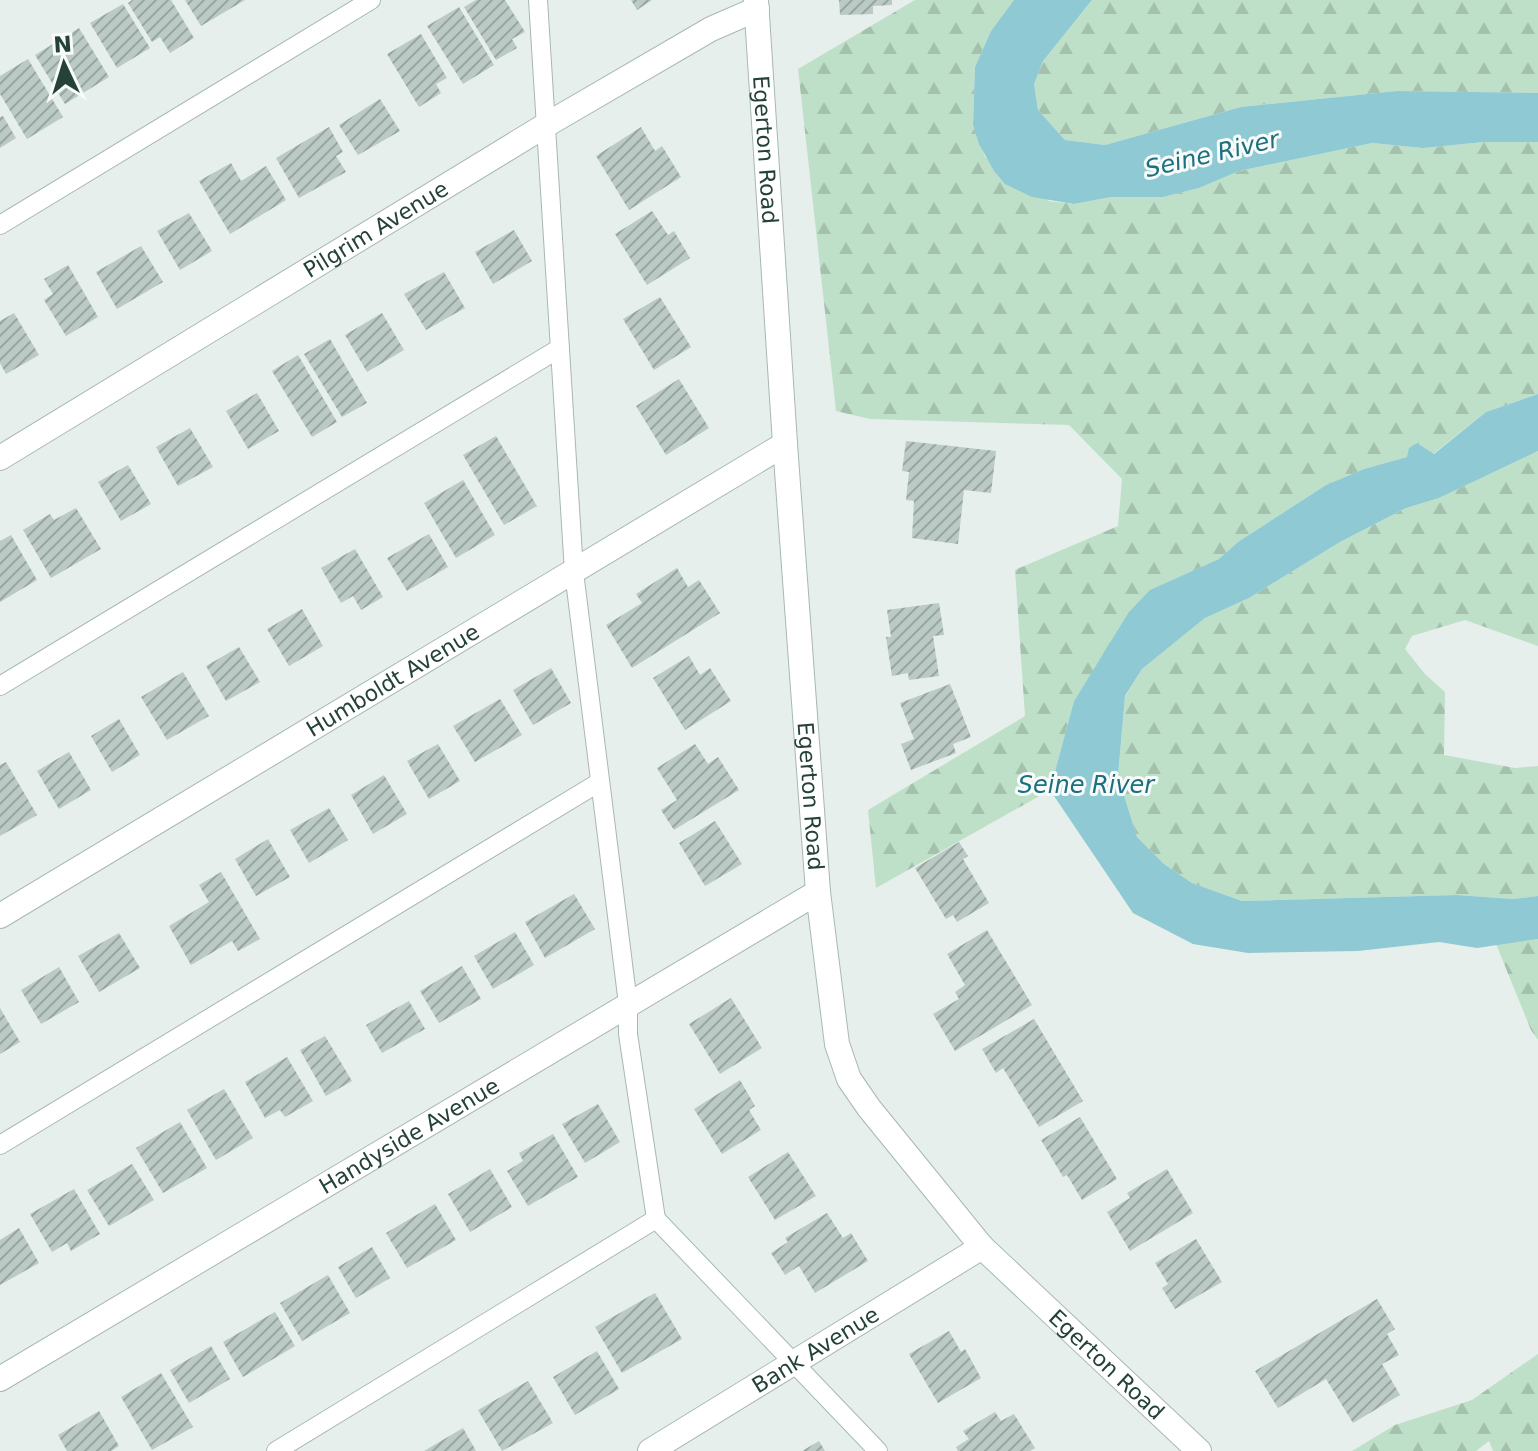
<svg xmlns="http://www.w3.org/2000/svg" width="1538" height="1451" font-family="'DejaVu Sans',sans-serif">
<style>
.forest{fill:url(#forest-firs)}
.water{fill:#8ec9d4}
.building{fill:url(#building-hatch)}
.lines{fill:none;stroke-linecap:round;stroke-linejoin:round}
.service-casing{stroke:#a8b8b2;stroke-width:20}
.minor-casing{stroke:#a8b8b2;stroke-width:26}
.service{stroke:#fff;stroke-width:18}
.minor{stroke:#fff;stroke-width:24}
.labels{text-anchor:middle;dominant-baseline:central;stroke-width:6;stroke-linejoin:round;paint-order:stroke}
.street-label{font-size:22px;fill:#24423a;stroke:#f7fbf9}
.water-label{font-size:24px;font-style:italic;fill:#1c6f80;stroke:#f7fbf9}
</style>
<defs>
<pattern id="forest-firs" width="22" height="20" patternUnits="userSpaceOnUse" patternTransform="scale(2)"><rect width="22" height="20" fill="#bfe0c8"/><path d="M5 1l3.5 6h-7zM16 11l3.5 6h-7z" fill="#a4c1ad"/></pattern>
<pattern id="building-hatch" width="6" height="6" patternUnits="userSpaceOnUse" patternTransform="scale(2)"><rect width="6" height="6" fill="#bbcac4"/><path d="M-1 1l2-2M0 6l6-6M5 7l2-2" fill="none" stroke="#98a6a0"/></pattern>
</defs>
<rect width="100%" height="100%" fill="#e6efeb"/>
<!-- forest -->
<g class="forest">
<polygon points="915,0 1014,0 991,31 975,67 973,125 985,157 1049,201 1074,204 1111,197 1163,197 1199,188 1239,171 1372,143 1423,148 1484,142 1538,142 1538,394 1486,412 1433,454 1417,443 1407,457 1364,469 1326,485 1238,542 1219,559 1151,590 1129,613 1074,701 1050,790 876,888 868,810 1025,716 1015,570 1118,526 1122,479 1069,425 870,419 836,411 798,69"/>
<polygon points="1092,0 1538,0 1538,93 1397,91 1241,107 1105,145 1065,140 1038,110 1034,84 1043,61"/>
<polygon points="1538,451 1538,646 1465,620 1412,636 1405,649 1425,674 1445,692 1444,755 1515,768 1538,766 1538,896 1513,899 1457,895 1242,901 1192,883 1164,864 1137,837 1118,776 1125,697 1142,669 1205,618 1249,598 1340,542 1406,508 1439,498"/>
<polygon points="1538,939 1538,1040 1531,1030 1496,944"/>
<polygon points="1538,1354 1538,1451 1493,1451 1489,1441 1476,1451 1352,1451 1395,1425 1472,1400"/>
</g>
<!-- water -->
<g class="water">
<polygon points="1014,0 1092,0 1043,61 1034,84 1038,110 1065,140 1105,145 1241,107 1397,91 1538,93 1538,142 1484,142 1423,148 1372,143 1239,171 1199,188 1163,197 1111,197 1074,204 1032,197 1005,184 994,171 979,144 973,125 975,67 991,31"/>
<polygon points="1538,394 1538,451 1439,498 1406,508 1340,542 1249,598 1205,618 1142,669 1125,696 1118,776 1137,837 1164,864 1192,883 1242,901 1457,895 1513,899 1538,896 1538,939 1477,948 1439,942 1358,951 1248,953 1193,944 1133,913 1050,790 1074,701 1129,612 1150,590 1219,559 1238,542 1326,485 1364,469 1407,457 1409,448 1417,443 1434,454 1486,412"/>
</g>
<!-- building -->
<g class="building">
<polygon points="132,0 171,0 194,38 170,53 160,37 152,42 128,3"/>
<polygon points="185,0 245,0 201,26"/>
<polygon points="476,0 505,0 525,32 512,39 517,48 496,60 464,7"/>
<polygon points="631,0 652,0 637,10"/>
<polygon points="839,0 892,0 892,5 873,6 873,14 840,15"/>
<polygon points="123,4 150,48 117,68 90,23"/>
<polygon points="459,7 494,65 463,84 427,26"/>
<polygon points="79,28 109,77 65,104 35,55"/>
<polygon points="421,34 447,78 436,84 441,93 419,107 387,54"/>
<polygon points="28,59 63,117 27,139 0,94 0,76"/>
<polygon points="380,99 400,131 358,155 339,125"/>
<polygon points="3,116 16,138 0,148 0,117"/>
<polygon points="329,127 343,152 336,156 346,172 299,198 276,158"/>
<polygon points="641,127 655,151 662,146 681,177 629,210 596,156"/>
<polygon points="231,163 241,181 266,166 286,200 230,234 199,181"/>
<polygon points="652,211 668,235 674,231 690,258 647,285 615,234"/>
<polygon points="189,213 212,251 180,270 157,231"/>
<polygon points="514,230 532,261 493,284 475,252"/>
<polygon points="141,246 163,282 117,309 96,272"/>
<polygon points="68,265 98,317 66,336 44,300 53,294 44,279"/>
<polygon points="444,272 465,308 426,330 404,294"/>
<polygon points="660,297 691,347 654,370 623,319"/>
<polygon points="14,313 39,355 6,374 0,363 0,321"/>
<polygon points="382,313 404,350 367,372 345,335"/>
<polygon points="330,339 367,403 342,417 304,354"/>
<polygon points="298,355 337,422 312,437 272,371"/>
<polygon points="679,379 709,428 666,455 636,406"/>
<polygon points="257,393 279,431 248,449 226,411"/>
<polygon points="190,428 213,467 178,486 156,447"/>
<polygon points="496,436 537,506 504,525 463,455"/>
<polygon points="906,441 996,451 991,493 964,490 958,544 912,538 914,501 906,500 909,472 902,471"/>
<polygon points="128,465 151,504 121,521 98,482"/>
<polygon points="463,480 495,535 456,558 424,503"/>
<polygon points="76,508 101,549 51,578 23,530 50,514 54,520"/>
<polygon points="429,534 448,567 407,591 387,558"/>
<polygon points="11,535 37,580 0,602 0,541"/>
<polygon points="355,549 383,597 361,610 353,596 341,603 321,568"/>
<polygon points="677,568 688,587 699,580 720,613 632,668 606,625 642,603 636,594"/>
<polygon points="939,603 944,635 933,636 939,676 909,680 908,673 892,676 886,637 891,637 887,610"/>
<polygon points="302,609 323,646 289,666 267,629"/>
<polygon points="239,647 260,682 226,701 206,666"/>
<polygon points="689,656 700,675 710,668 731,701 685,730 653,678"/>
<polygon points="551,668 571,703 533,725 513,690"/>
<polygon points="183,672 209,716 167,740 141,697"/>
<polygon points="950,684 971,737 953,744 956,753 911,770 901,744 914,739 900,703"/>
<polygon points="500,699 522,735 475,762 453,726"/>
<polygon points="119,719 140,755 112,772 91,736"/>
<polygon points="438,744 460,781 429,799 407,761"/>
<polygon points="695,744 708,764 718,757 739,790 674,830 661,810 677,800 657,768"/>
<polygon points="69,752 91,790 59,809 37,771"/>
<polygon points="6,762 37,815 0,836 0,765"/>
<polygon points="384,775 407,814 373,834 351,795"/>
<polygon points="329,808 348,840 309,863 290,830"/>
<polygon points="715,821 742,864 705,886 679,843"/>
<polygon points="268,839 290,877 256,896 235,859"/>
<polygon points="959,842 968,856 963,859 989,903 957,922 953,915 946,919 915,868"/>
<polygon points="221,872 260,939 238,951 232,941 191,965 169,926 209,902 199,885"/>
<polygon points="574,894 595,929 545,958 525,922"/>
<polygon points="987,930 1032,1005 955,1051 933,1014 959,999 955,992 965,985 947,954"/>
<polygon points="515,932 534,965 493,989 474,956"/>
<polygon points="119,933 140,968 99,992 78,956"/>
<polygon points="462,966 481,999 439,1023 420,991"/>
<polygon points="59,967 79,1002 41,1024 21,990"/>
<polygon points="731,998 762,1048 720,1074 689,1024"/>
<polygon points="409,1001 425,1029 382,1053 366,1025"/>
<polygon points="0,1008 20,1042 0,1054"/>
<polygon points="1034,1019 1083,1101 1039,1127 1003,1068 996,1073 982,1049"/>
<polygon points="325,1036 352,1081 326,1096 300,1050"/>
<polygon points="287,1057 313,1101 285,1117 280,1110 265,1118 245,1082"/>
<polygon points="740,1080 755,1106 749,1110 761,1130 722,1154 694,1109"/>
<polygon points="224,1089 253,1138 216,1160 187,1110"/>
<polygon points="598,1104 620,1142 585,1163 562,1124"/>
<polygon points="1080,1117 1117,1179 1082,1200 1067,1175 1063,1177 1041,1140"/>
<polygon points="180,1122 207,1168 163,1193 136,1148"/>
<polygon points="553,1134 578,1177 528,1206 507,1171 523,1161 519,1153"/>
<polygon points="788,1152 816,1196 775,1220 748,1177"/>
<polygon points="132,1164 154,1200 109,1226 87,1190"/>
<polygon points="490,1169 512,1207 470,1232 448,1194"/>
<polygon points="1167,1169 1193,1213 1130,1251 1107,1212 1130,1198 1127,1193"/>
<polygon points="74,1189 100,1234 71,1251 67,1243 52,1252 30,1214"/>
<polygon points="435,1204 456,1240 407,1268 386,1233"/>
<polygon points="827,1213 843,1238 851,1233 868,1261 815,1293 799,1266 785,1275 771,1253 788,1242 785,1238"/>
<polygon points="19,1228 39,1263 0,1285 0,1240"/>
<polygon points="1196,1239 1222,1282 1175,1309 1162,1288 1168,1284 1155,1263"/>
<polygon points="372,1247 390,1278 356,1298 338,1267"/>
<polygon points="328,1275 350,1313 302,1341 280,1303"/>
<polygon points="655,1293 682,1339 622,1373 595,1327"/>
<polygon points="1377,1299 1395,1329 1387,1334 1399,1355 1382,1364 1400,1395 1353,1423 1326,1379 1278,1408 1255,1371"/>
<polygon points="275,1312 295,1346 243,1377 223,1342"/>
<polygon points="949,1331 961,1352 965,1349 981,1378 938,1403 909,1354"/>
<polygon points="211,1346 230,1379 189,1403 170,1370"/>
<polygon points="597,1351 619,1389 575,1415 553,1377"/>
<polygon points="161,1373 193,1427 152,1450 121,1397"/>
<polygon points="528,1381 553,1423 502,1451 478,1410"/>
<polygon points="99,1411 119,1446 111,1451 67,1451 58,1435"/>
<polygon points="995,1412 1001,1421 1014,1414 1035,1448 1030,1451 958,1451 956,1447 969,1439 963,1431"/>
<polygon points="463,1428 476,1451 424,1451"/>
<polygon points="819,1441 825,1451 802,1451"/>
</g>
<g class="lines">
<defs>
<g id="service">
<polyline points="538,0 574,572 628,1004 628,1034 656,1219 878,1451"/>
<polyline points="0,225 371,0"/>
<polyline points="0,686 560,348"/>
<polyline points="0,1145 598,783"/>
<polyline points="276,1451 656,1219"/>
</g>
<g id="minor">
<path id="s1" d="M756,0L785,444L818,892L837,1044L849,1079L869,1108L982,1247L1199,1451"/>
<path id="s2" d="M0,458L546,125L711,29L757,9"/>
<path id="s3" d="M0,916L785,444"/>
<path id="s4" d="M0,1379L818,892"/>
<path id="s5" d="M650,1451L982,1247"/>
</g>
</defs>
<!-- service casing -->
<use href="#service" class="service-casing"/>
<!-- minor casing -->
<use href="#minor" class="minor-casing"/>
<!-- service -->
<use href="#service" class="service"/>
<!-- minor -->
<use href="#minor" class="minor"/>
</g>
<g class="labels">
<!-- street labels -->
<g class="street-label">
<text stroke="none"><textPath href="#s1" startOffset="150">Egerton Road</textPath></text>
<text stroke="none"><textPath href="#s2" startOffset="440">Pilgrim Avenue</textPath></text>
<text stroke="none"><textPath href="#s3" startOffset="458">Humboldt Avenue</textPath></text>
<text stroke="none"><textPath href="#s1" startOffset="798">Egerton Road</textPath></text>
<text stroke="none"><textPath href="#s4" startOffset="476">Handyside Avenue</textPath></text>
<text stroke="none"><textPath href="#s5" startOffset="194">Bank Avenue</textPath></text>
<text stroke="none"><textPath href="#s1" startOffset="1470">Egerton Road</textPath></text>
</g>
<!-- water labels -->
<g class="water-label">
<text transform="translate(1212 154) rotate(-13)">Seine River</text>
<text x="1086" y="785">Seine River</text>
</g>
</g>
<!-- north arrow -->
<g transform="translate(64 64) rotate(356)" stroke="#f7fbf9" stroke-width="6" paint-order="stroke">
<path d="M0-6L14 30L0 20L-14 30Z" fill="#24423a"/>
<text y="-12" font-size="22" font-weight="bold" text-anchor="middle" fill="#24423a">N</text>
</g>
</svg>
